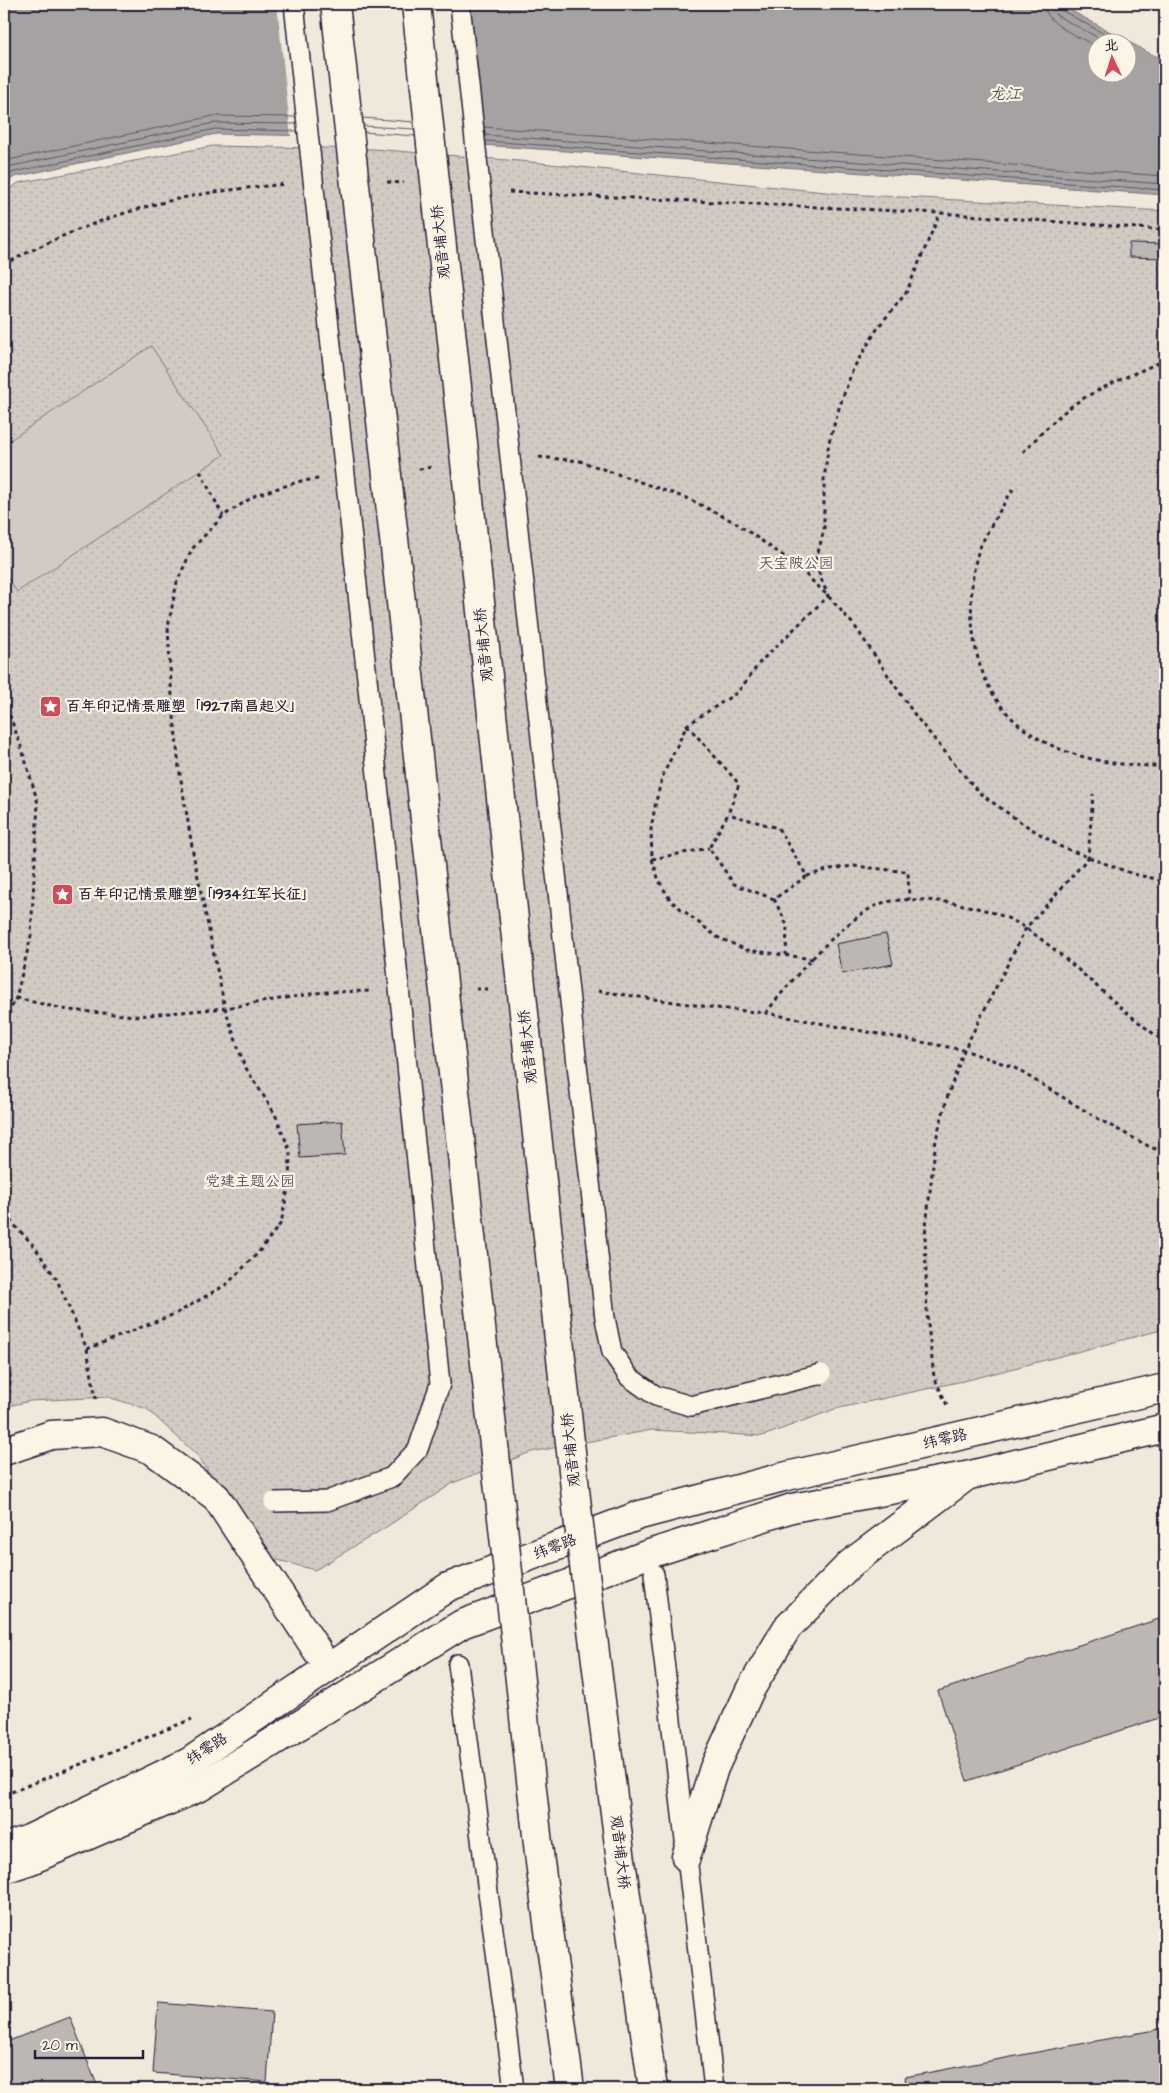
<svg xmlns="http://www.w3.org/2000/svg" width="1169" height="2093" font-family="'Architects Daughter','LXGW WenKai TC',sans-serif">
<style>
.grass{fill:url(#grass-dots);stroke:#7a767f}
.garden{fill:#d1cbc3;stroke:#7a767f}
.water{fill:#a6a2a2;stroke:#716f79;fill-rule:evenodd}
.pier{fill:#efe8db}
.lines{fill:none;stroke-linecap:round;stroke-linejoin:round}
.shore{stroke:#575564;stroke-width:1}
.building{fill:#bcb7b3;stroke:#22223b}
.lane-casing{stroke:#22223b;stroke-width:22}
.street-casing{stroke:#22223b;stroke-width:31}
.path{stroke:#22223b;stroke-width:3;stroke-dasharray:4 4;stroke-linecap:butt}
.lane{stroke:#fcf5e5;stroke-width:19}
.street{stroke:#fcf5e5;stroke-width:28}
.lane-bridge-casing{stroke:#22223b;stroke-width:22;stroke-linecap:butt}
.primary-bridge-casing{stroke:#22223b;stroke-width:31;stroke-linecap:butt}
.lane-bridge{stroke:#fcf5e5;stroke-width:19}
.primary-bridge{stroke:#fcf5e5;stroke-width:28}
.labels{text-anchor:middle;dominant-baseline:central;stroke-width:4.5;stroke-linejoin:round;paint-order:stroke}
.street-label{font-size:15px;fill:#22223b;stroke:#fcf5e5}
.park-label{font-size:15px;fill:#575564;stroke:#fcf5e5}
.poi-label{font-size:15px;font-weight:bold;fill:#22223b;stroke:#fcf5e5;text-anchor:start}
.water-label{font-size:16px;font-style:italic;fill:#575564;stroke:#fcf5e5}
</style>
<defs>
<pattern id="grass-dots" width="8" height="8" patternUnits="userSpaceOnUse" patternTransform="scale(1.25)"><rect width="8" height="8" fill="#d1cbc3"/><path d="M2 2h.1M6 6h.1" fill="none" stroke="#b3aea8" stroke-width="1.8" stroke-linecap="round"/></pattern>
</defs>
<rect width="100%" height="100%" fill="#efe8db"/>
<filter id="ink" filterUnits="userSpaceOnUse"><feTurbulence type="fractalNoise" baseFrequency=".02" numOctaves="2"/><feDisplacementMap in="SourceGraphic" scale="10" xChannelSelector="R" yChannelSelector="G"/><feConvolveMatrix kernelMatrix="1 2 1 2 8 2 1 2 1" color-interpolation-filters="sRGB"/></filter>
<g filter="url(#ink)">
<!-- grass -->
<polygon class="grass" points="213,146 373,149 531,162 845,194 1165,211 1165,1329 972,1379 835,1409 763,1436 652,1430 531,1452 453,1483 383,1529 315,1570 274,1559 236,1514 197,1455 147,1409 108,1397 30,1401 4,1407 4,194 18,183"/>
<!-- garden -->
<g class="garden">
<polygon points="151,346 224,455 17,592 4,573 4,444"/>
<polygon points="1165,928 1165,1026 1162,1026 1160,929"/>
</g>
<!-- water -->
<path class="water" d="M4,4H1059L1149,53L1165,60V195L374,137L216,134L14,177L4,186ZM1096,42H1126V72H1096Z"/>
<!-- pier -->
<polygon class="pier" points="277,4 464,4 479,148 373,140 291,138"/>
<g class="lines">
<!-- shore -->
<g class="shore">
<path d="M1044,4C1045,25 1080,37 1096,46"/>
<polyline points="1051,4 1053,10 1056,15 1106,42"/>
<polyline points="1058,4 1061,10 1119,42"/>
<polyline points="363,118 414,122"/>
<polyline points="364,126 414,129"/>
<polyline points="484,127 1165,176"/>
<polyline points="364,132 415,136"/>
<polyline points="485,135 1165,184"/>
<polyline points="486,141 1165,190"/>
<polyline points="4,161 213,116 296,117"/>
<polyline points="4,171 12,166 214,123 296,124"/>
<polyline points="4,179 14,172 215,129 297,131"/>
</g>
</g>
<!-- building -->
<g class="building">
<polygon points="1129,243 1165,244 1165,258 1129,257"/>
<polygon points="886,934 893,964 842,974 836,944"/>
<polygon points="342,1121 345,1155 300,1158 297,1124"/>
<polygon points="1165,1617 1165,1716 967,1781 938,1691"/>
<polygon points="158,2003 272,2012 267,2082 153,2073"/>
<polygon points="70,2017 97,2085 87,2089 4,2089 4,2043"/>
<polygon points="1165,2028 1165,2089 907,2089 905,2077"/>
</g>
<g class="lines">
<defs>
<g id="lane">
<polyline points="654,1574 714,2089"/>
<polyline points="458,1664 514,2089"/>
</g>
<g id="street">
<polyline points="4,1451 51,1435 102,1432 152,1450 216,1497 318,1652"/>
<polyline points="4,1848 29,1839 189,1762 448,1587 640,1515 783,1477 1165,1388"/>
<polyline points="686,1857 714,1768 750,1690 787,1628 850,1564 964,1478"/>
<polyline points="4,1869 31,1860 200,1787 462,1624 646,1555 792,1508 966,1476 1165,1428"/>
</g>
</defs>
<!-- lane casing -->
<use href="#lane" class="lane-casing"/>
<!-- street casing -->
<use href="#street" class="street-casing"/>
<!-- path -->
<g class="path">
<polyline points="387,182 404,183"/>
<polyline points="509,192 940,213 1165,230"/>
<path d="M4,265C65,231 134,206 203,194C231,189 259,187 286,184"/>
<path d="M1023,452C1042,433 1061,411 1084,398C1110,383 1138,372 1165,360"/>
<polyline points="539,457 580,461 689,499 736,523 795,564 828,596 854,625 917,718 978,792 1019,821 1059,846 1133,874 1165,881"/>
<polyline points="419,469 433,467"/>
<polyline points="200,471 223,516"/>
<path d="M1013,489C1004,504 981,540 977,556C970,583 970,611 974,639C989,739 1076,767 1165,766"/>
<polyline points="4,700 22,749 38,803 31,936 16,998 4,1023"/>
<polyline points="687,725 739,784 728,814 709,848 734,884 774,899 807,876 778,828 728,814"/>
<polyline points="652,859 709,848"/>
<polyline points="807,876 830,869 854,866 908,872 909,900"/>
<polyline points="774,899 787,925 786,955"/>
<polyline points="813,959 747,950 717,937 671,901 659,881 652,859 651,829 656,801 663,775 687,725 738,692 761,661 828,596 815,563 824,530 824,480 829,442 840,405 853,369 879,326 906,293 940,213"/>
<polyline points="476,989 489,989"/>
<polyline points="598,991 716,1008 766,1013 964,1050 1013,1067 1102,1121 1152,1148 1165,1151"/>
<polyline points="16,998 68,1010 137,1016 225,1008 323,992 372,991"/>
<path d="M766,1013C791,980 840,923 877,905C896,896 943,900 963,905C984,909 1009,916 1027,929C1076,963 1116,1008 1165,1042"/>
<polyline points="4,1214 34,1246 57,1280 87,1349 96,1399"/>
<path d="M4,1334C12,1362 11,1387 6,1415"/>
<polyline points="87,1349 177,1313 227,1284 258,1253 281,1223 289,1184 290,1151 275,1114 244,1065 225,1008 194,858 179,768 171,685 168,627 177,582 192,549 223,516 256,495 301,481 319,479"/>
<polyline points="947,1405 934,1377 927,1315 925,1235 936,1139 948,1095 964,1050 1026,928 1088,858 1093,794"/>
<polyline points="4,1795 192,1719"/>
</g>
<!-- lane -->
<use href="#lane" class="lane"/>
<!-- street -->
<use href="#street" class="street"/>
<defs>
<g id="lane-bridge">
<polyline points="460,4 605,1318 612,1352 629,1377 656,1396 691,1406 821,1374"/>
<polyline points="274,1502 327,1501 392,1477 418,1449 440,1384 365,659 294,4"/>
</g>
<g id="primary-bridge">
<polyline points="335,4 540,1862 570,2089"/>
<polyline points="416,4 578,1517 620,1853 653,2089"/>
</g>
</defs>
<!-- lane-bridge casing -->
<use href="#lane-bridge" class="lane-bridge-casing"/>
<!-- primary-bridge casing -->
<use href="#primary-bridge" class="primary-bridge-casing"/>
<!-- lane-bridge -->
<use href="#lane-bridge" class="lane-bridge"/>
<!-- primary-bridge -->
<use href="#primary-bridge" class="primary-bridge"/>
</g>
</g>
<!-- icons -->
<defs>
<symbol id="sight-square" viewBox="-11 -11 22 22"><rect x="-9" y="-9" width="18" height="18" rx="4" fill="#d1495b" stroke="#fcf5e5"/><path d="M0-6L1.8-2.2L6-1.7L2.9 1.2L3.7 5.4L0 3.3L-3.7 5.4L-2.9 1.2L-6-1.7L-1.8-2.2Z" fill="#fff"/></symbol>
</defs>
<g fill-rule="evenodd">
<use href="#sight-square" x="38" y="694" width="25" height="25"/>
<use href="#sight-square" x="50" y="882" width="25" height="25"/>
</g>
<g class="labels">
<!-- street labels -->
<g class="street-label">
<text transform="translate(441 242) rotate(-96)">观音埔大桥</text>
<text transform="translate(484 645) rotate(-96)">观音埔大桥</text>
<text transform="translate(528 1047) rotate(-96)">观音埔大桥</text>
<text transform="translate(945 1439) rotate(-13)">纬零路</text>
<text transform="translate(571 1450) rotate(-96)">观音埔大桥</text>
<text transform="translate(555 1547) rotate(-21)">纬零路</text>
<text transform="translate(207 1749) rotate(-33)">纬零路</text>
<text transform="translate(620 1852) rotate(83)">观音埔大桥</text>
</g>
<!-- park labels -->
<g class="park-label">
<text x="796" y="563">天宝陂公园</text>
<text x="250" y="1181">党建主题公园</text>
</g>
<!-- poi labels -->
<g class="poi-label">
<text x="66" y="706">百年印记情景雕塑「1927南昌起义」</text>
<text x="78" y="894">百年印记情景雕塑「1934红军长征」</text>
</g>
<!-- water labels -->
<g class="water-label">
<text x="1005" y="94">龙江</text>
</g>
</g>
<!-- margin -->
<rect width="1169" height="2093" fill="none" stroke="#fcf5e5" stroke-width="20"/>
<rect x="10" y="10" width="1149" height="2073" fill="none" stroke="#22223b" stroke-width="2" filter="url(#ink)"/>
<!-- north arrow -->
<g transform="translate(1112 58) rotate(356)"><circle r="24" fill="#fcf5e5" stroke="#a5a1a1"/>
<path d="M0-4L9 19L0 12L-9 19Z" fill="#d1495b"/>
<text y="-8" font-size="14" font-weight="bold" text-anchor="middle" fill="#22223b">北</text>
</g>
<!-- scale -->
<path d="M35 2050v8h108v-8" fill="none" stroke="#22223b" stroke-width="2.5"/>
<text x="42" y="2050" font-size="15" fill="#22223b" stroke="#fcf5e5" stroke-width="4" paint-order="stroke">20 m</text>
</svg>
